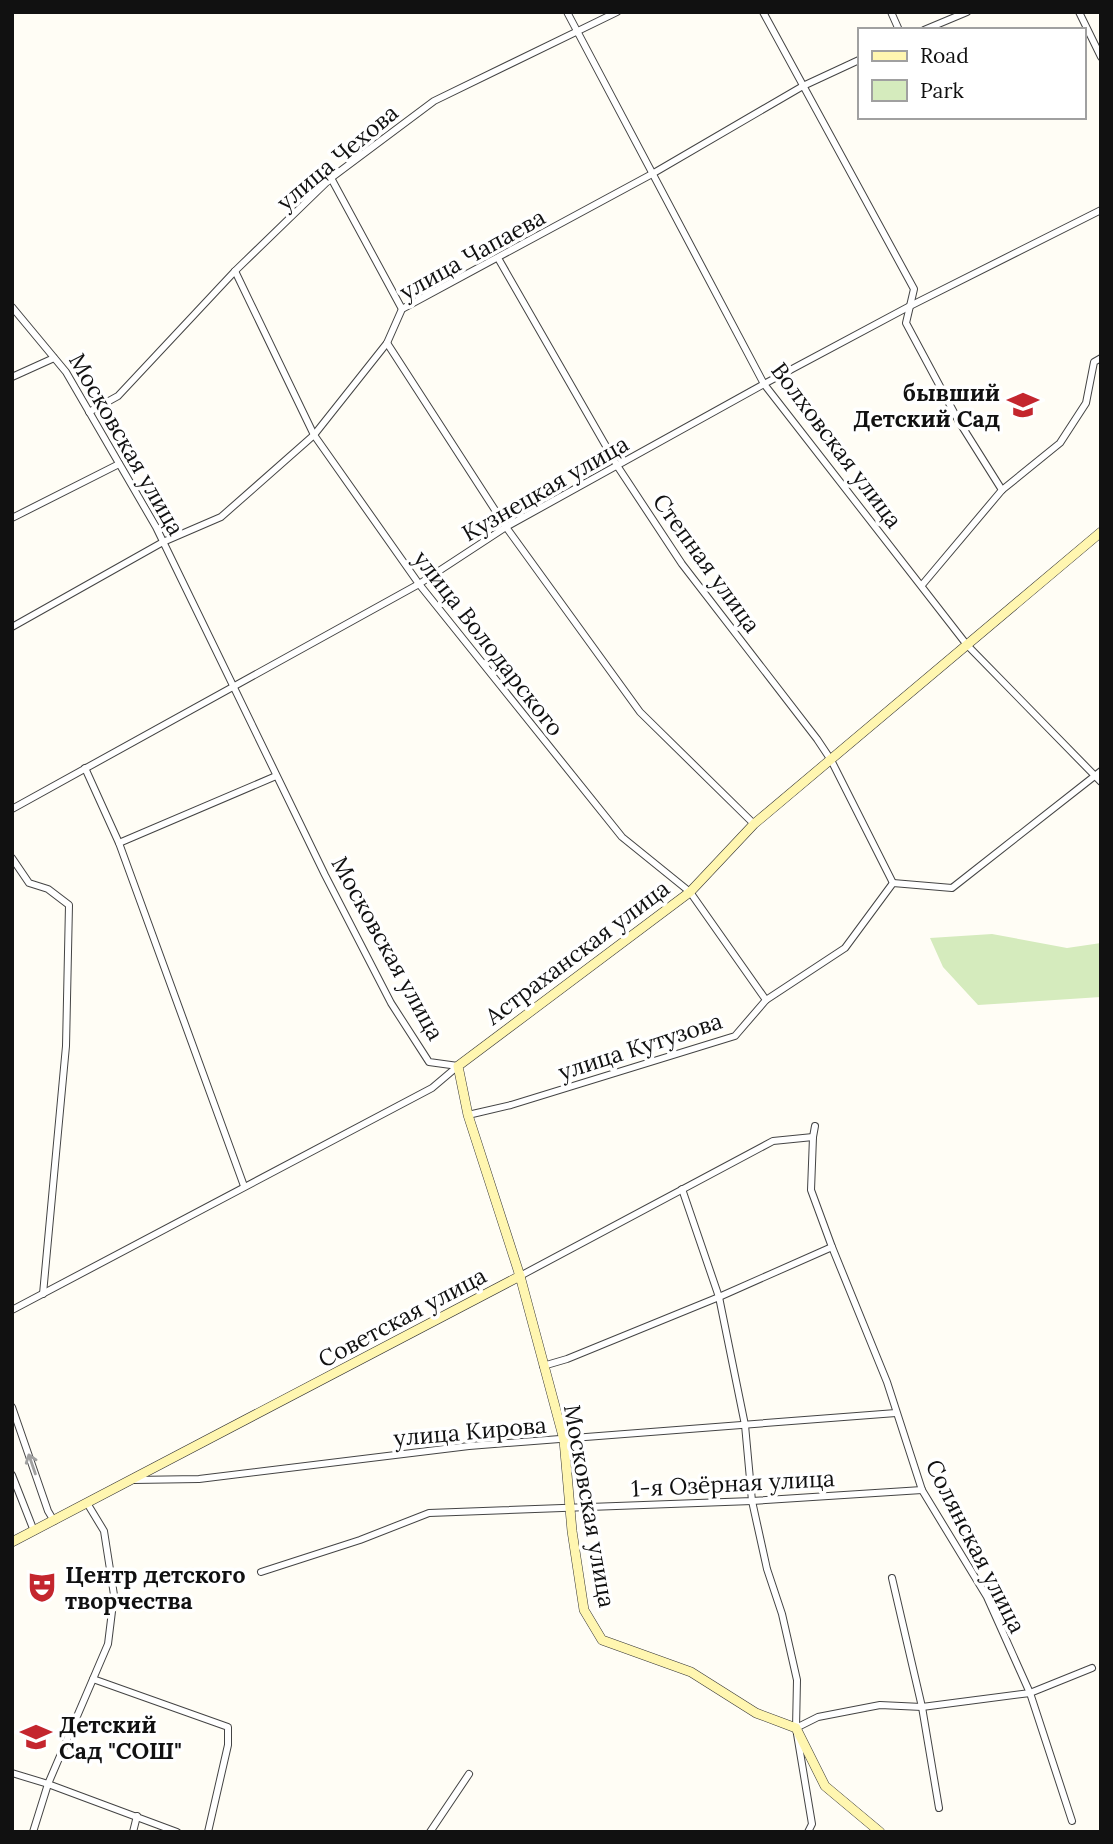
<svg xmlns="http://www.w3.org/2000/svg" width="1113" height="1844" font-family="Lora,serif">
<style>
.green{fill:#d5ebbd}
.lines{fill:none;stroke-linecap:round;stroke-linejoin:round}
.street-casing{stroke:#444;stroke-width:8}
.secondary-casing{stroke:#333;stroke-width:10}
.street{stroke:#fff;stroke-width:6}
.secondary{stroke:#fff6b0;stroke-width:9}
.oneway{stroke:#a0a0a0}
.labels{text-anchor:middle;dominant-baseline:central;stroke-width:7;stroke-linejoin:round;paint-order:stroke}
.street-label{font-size:23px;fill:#111;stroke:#fff}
.poi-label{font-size:23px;font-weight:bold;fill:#111;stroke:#fff;text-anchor:start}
</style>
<rect width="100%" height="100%" fill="#fffdf5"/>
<!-- green -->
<polygon class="green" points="992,934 1067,948 1101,943 1101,997 978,1005 943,967 930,938"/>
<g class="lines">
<defs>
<g id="street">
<polyline points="567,12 764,384 967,645 1101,782"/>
<polyline points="763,12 914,289 906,323 958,420 1002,490"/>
<polyline points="891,12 899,30"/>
<polyline points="1079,12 1101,57"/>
<polyline points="924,30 967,12"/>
<polyline points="331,178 402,309"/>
<polyline points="498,258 618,467 682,564 817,739 831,760 893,883"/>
<polyline points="235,271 314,435 419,584 622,837 690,892 766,1000"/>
<polyline points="12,307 66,372 156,527 325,875 391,1003 429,1062 458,1066"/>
<polyline points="387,343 506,527 640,712 754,824"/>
<polyline points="12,377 54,358"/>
<polyline points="89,412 118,396 235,271 331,178 434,101 617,12"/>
<polyline points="12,518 119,464"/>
<polyline points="922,585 1002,490 1060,443 1086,403 1094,362 1101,358"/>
<polyline points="12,627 163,542 221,517 314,435 387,343 402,309 652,174 803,86 859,60"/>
<polyline points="85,768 119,843 244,1186"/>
<polyline points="12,809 419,584 506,527 764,384 910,306 1101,210"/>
<polyline points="119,843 276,776"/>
<polyline points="12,858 29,883 48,889 69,905 66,1046 43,1294"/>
<polyline points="468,1115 511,1105 735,1036 766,1000 845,948 893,883 952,888 1101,771"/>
<polyline points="815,1126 813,1137 811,1190 832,1247 887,1382 922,1490 987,1597 1030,1693 1072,1821"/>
<polyline points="682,1189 719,1297 745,1425 752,1501 767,1569 782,1614 797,1680 796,1728 812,1824 808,1832"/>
<polyline points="520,1276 773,1141 813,1137"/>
<polyline points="12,1310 432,1088 458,1066"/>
<polyline points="543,1366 567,1359 719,1297 832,1247"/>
<polyline points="12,1407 48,1511 54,1521"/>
<polyline points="12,1475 34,1531"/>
<polyline points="133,1480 199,1479 469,1446 896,1413"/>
<polyline points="261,1572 360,1540 429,1513 752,1501 922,1490"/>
<polyline points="892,1578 922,1707 939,1808"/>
<polyline points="93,1679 228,1727 228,1745 208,1832"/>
<polyline points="796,1728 818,1717 880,1705 922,1707 1030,1693 1092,1668"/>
<polyline points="12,1773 48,1784 177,1832"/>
<polyline points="33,1832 48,1784 108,1644 114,1595 104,1531 87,1503"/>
<polyline points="133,1832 137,1816"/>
<polyline points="430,1832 469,1774"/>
</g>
<g id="secondary">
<polyline points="12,1542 520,1276"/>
<polyline points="880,1832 825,1786 796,1728 756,1713 691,1672 602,1640 584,1610 572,1531 564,1440 520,1276 468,1115 458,1066 690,892 754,824 1101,532"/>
</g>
</defs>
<!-- street casing -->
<use href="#street" class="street-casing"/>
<!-- secondary casing -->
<use href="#secondary" class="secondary-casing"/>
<!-- street -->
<use href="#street" class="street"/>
<!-- secondary -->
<use href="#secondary" class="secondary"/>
</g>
<!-- one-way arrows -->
<defs><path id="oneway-shaft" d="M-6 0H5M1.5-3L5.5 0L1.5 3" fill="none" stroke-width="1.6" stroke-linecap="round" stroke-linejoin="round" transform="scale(1.75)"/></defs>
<use class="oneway" href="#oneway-shaft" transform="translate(32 1464) rotate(-109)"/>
<!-- icons -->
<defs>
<symbol id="school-bare" viewBox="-9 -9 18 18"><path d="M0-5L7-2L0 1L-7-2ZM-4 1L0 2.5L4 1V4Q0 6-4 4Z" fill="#c4262e" stroke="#fff" stroke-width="2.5" paint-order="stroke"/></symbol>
<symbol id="theatre-bare" viewBox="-9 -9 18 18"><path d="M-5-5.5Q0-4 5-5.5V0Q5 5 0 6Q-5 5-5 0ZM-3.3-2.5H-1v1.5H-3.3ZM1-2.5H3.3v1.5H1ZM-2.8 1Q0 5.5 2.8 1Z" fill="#c4262e" stroke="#fff" stroke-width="2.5" paint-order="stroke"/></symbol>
</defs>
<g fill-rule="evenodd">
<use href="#school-bare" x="1001" y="383" width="44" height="44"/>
<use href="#theatre-bare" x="20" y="1565" width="44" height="44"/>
<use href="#school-bare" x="14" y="1715" width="44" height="44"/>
</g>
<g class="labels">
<!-- street labels -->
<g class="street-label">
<text transform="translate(337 157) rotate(-40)">улица Чехова</text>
<text transform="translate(472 254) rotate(-29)">улица Чапаева</text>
<text transform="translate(127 444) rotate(60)">Московская улица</text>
<text transform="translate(837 445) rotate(53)">Волховская улица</text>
<text transform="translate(545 488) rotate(-30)">Кузнецкая улица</text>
<text transform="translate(707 563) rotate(54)">Степная улица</text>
<text transform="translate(489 643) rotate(52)">улица Володарского</text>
<text transform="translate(388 948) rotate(61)">Московская улица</text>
<text transform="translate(577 952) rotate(-37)">Астраханская улица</text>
<text transform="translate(640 1046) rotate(-18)">улица Кутузова</text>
<text transform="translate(402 1317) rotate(-28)">Советская улица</text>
<text transform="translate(470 1431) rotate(-5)">улица Кирова</text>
<text transform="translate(733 1483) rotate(-3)">1-я Озёрная улица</text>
<text transform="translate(590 1506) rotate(80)">Московская улица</text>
<text transform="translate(976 1546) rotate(63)">Солянская улица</text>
</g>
<!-- poi labels -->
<g class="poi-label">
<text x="1000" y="392" text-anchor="end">бывший<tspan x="1000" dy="26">Детский Сад</tspan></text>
<text x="65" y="1574">Центр детского<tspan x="65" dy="26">творчества</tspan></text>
<text x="59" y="1724">Детский<tspan x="59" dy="26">Сад "СОШ"</tspan></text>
</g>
</g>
<!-- border -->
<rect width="1113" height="1844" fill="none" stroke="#111111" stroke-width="28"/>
<!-- legend -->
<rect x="858" y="28" width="228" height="91" fill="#ffffff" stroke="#a0a0a0" stroke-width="2"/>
<rect x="872" y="51" width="35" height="10" fill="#fff6b0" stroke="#a0a0a0" stroke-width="2"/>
<text x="920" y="63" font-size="21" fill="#111111">Road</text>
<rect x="872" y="80" width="35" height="21" fill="#d5ebbd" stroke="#a0a0a0" stroke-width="2"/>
<text x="920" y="98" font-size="21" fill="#111111">Park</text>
</svg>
